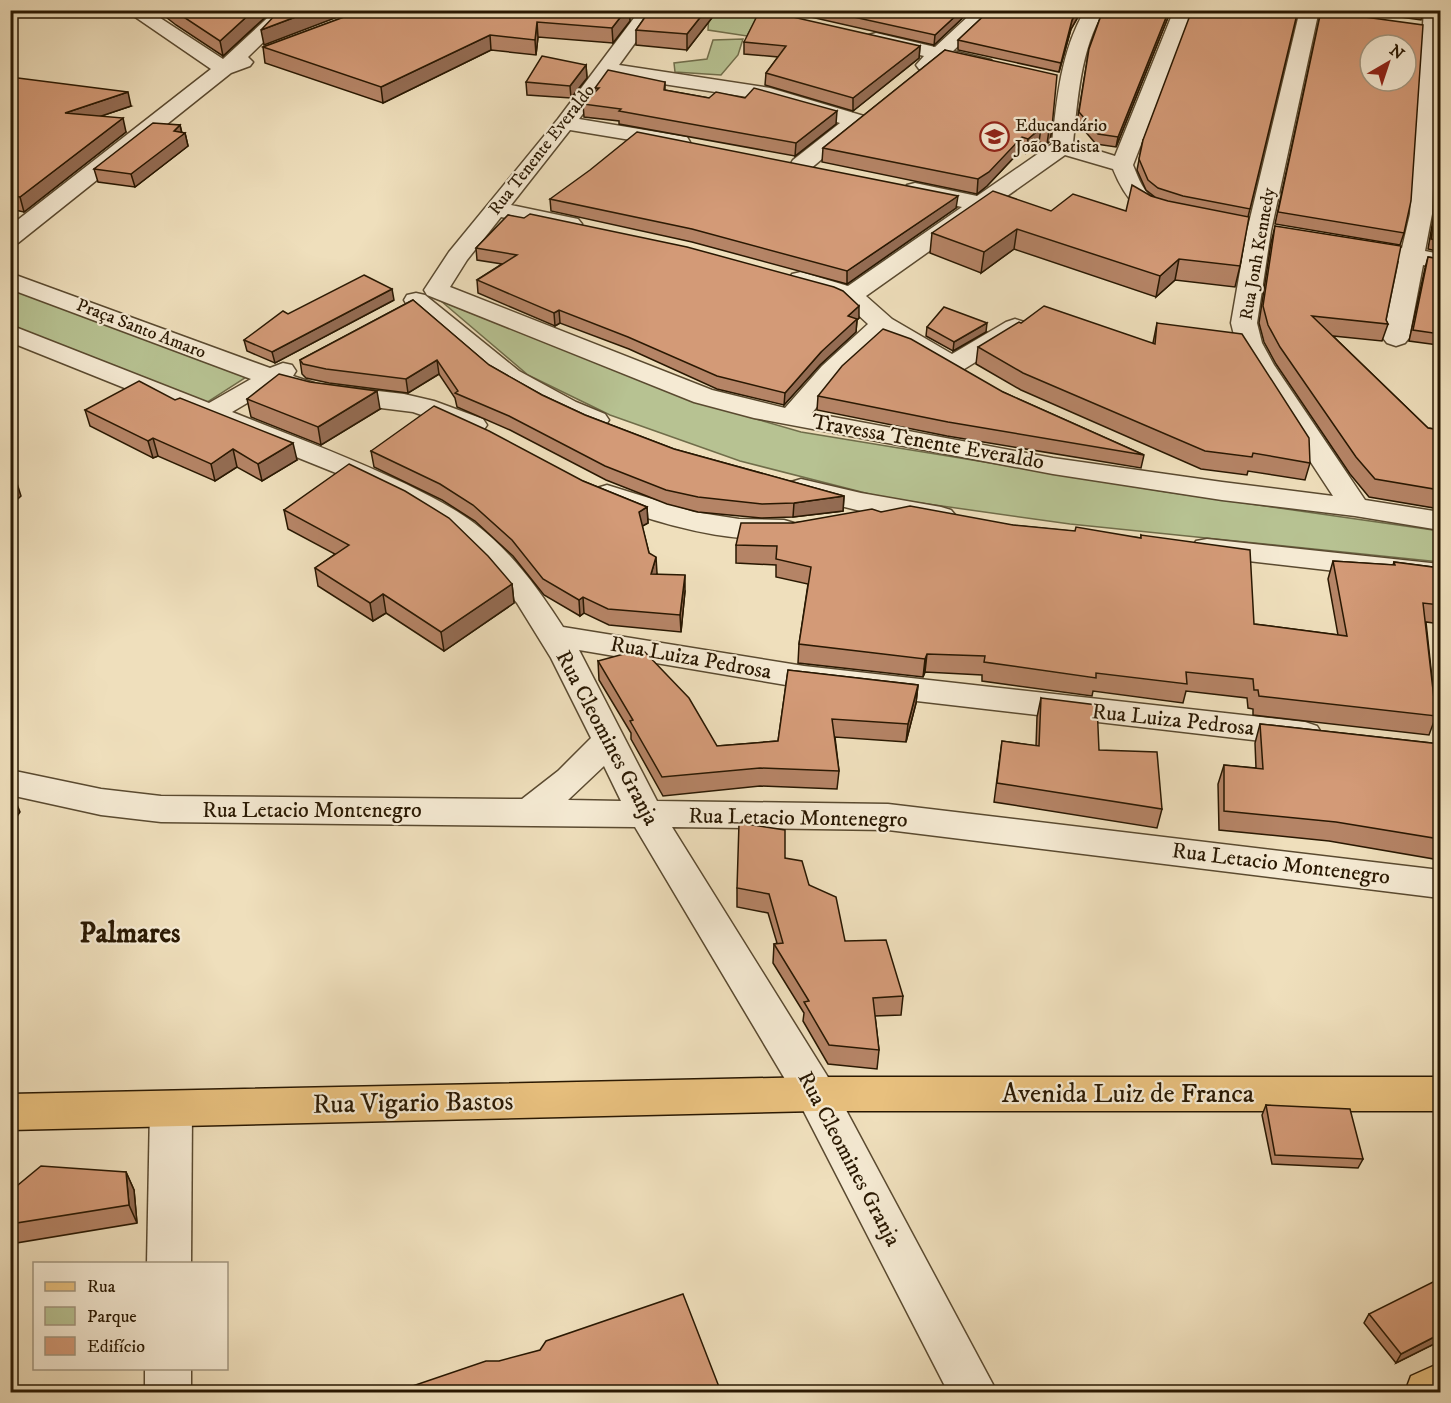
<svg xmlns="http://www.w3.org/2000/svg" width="1451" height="1403" font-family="'IM FELL DW Pica',serif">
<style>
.green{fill:#b7c292;stroke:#706d4a;stroke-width:1.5}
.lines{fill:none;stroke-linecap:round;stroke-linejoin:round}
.minor-casing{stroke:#5a4a30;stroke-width:3}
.major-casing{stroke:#291802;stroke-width:3}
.minor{fill:#f5ead3;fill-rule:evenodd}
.major{fill:#e8c07e;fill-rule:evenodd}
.wall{fill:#b58466;stroke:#291802;stroke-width:1.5}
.shaded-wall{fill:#946c53;stroke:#291802;stroke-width:1.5}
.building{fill:#d39a77;stroke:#291802;stroke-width:1.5;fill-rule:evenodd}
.labels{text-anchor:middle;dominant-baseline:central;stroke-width:4.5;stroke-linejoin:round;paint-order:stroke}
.far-poi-label{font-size:18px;fill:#291802;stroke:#f5ead3;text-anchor:start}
.far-street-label{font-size:18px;fill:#291802;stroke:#f5ead3}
.street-label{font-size:22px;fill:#291802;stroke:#f5ead3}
.near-street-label{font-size:27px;fill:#291802;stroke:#f5ead3}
.district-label{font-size:28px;font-weight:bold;fill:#291802;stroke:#f5ead3}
</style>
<rect width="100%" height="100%" fill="#efdfbc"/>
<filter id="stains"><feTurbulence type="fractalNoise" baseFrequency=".00333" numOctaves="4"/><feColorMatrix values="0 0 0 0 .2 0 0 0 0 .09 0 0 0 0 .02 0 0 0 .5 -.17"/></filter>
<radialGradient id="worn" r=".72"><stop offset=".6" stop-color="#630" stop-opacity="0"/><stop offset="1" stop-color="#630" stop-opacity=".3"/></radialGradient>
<!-- green -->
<g class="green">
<polygon points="709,11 751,11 756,19 747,36 708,30"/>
<polygon points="743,39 738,55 721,75 675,72 674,63 707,59 713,40"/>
<polygon points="10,286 248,376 203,405 11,325"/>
<polygon points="441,301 690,400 801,432 1167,492 1440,531 1440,562 1070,524 885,498 740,461 610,415 528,375"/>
</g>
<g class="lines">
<defs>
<g id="minor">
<polygon points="125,10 148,10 223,59 276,10 296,10 248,57 253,62 250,66 231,73 18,243 10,245 10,226 211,69"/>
<path d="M640,10H659L619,65L770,88L864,116L868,120L809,170L801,172L793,170L790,165L793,160L840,123L767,100L611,76L579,119L687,137L690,142L687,147L679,148L570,130L511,205L578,219L582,224L578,229L570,231L501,217L467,260L450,287L712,390L785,408L822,366L868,324L842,300L792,284L789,279L792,274L801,272L848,286L962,207L907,195L904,190L907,185L915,183L977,196L1052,144C1057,98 1061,51 1085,10H1104C1080,51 1078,98 1073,143L1115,156L1174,10H1193L1133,165C1139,179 1143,193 1157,201C1165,205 1173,206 1178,213L1175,218C1143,226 1123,194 1113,169L1065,155L866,296L892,319L952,354L1006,322L1015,319L1024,322L1028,327L1024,332L961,371L952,373L943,371L940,366L933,365L885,336L840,378L812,413L1053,458L1222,482L1333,496L1248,366L1236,343L1231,323L1247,231L1300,10H1319L1271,231L1257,323L1262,343L1274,365L1365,500L1440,512V530L1355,516L1222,500L1053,474L754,418L694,402L427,295L424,290L449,252L558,119Z"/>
<path d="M975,10H996L953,51L991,60L994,64L991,68L984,70L943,60C935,68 930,72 919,69L916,65L924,56L869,43L866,39L869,35L876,33L935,47Z"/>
<polygon points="1424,10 1440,10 1432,214 1425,251 1440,254 1440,268 1423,265 1409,338 1405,343 1396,346 1387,343 1383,338 1399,261 1348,252 1344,247 1348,242 1356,240 1402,248 1410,214"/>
<path d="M10,273L270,368L283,363L292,365L296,371L293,376L317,384L404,394L434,401L483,419L487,425L483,431L473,433L413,412L317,400L274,387L232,412C290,435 349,457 406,484C429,496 453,507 474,523C511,551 538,588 563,627L804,666L1305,722L1317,726L1322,734L1317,742L1305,746L804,688L579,650L657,801L888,804L1440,870V898L888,830L672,827L831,1082L997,1392H948L801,1106L635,827L161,822L101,815L10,795V770L101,789L161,796L522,799L558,771L591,738L551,658L517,603L492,573L453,535L409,508L346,477L10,342V325L209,403L251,379L10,289ZM604,766L621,801L568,800Z"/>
<path d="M416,293L425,295L519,371L576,402L605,414L609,420L605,426C581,432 520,396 500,382C468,359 438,331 407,305L404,300L407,295Z"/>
<polygon points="801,479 861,493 941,507 951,510 956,516 951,522 941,525 861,511 791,494 787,488 791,482"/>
<path d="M607,485L694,512L739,519L784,520L794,523L799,529L794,535C739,549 649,521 597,500L593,494L597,488Z"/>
<polygon points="1207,539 1440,564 1440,583 1196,555 1192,548 1196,541"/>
<polygon points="171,1091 186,1096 192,1109 191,1264 147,1264 150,1109 156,1096"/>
<rect x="145" y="1368" width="46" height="24"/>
</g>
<g id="major">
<polygon points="816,1077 1440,1077 1440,1111 816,1111 10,1130 10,1094"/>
<polygon points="1440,1363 1440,1392 1405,1392 1411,1376"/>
</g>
</defs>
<!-- minor casing -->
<use href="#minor" class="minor-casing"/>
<!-- major casing -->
<use href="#major" class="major-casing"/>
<!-- minor -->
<use href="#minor" class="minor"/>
<!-- major -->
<use href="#major" class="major"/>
</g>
<!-- wall -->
<g class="wall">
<polygon points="157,10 273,10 223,56 176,25"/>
<polygon points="363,10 629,10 630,21 613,43 538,37 536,55 491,50 383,103 265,63 263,47"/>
<polygon points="650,10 718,10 687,50 636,45 636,30"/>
<polygon points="780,10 971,10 934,45"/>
<polygon points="990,10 1082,10 1071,29 1059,72 958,50 958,40"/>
<polygon points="1103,10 1171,10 1116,147 1096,144 1077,122 1089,49"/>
<polygon points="1298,10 1248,217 1240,266 1235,287 1175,280 1156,297 1014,249 981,273 930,253 932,233 1051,211 1126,211 1151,196 1155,197 1146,190 1137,170 1143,140"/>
<polygon points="1350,10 1424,10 1421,20"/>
<polygon points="1321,11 1404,233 1400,245 1275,224"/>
<polygon points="1440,40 1440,252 1428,249 1434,214"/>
<polygon points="744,42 920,46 919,58 853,111 765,85 766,73 778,57 744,54"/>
<polygon points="945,50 1052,127 1050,141 1047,144 1039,142 1026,153 1020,151 987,186 977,194 822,162 823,148"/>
<polygon points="586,65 587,78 571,98 527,95 526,82"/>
<polygon points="10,77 131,106 101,116 126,132 24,212 10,209"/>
<polygon points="665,82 665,90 709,98 836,124 795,156 619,124 619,121 584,117 583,104 595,92 595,88"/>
<polygon points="180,125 182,133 185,133 188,146 135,187 98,182 94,169"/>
<polygon points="550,199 956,208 847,284 692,242 551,211"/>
<polygon points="508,215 859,318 857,320 856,332 820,365 784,405 717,389 629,349 560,323 555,326 478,293 477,280 502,264 477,260 476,248"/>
<polygon points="1275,226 1386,320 1388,324 1382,341 1333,336 1428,428 1440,430 1440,509 1369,497 1350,474 1276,364 1264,342 1259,323 1271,243"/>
<polygon points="1428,257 1440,259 1440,341 1438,345 1409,341 1425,268"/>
<polygon points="394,300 275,363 247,351 244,340 288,314"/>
<polygon points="413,300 489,365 542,395 585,415 674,449 844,496 843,511 793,517 761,518 698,512 667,504 606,480 510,430 457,407 455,398 439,374 408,393 329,383 306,378 302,374 300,360"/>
<polygon points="1157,323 1310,463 1305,480 1248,471 1247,475 1201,469 1021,390 976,364 978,347 1153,343"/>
<polygon points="927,327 986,332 953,351 926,336"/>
<polygon points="1003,392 1144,455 1141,468 947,436 817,410 818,396"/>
<polygon points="247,399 380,409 321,445 251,417"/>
<polygon points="175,400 297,460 262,481 237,467 215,481 158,456 153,458 90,426 85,410"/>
<polygon points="371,451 583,481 647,507 648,523 642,526 649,553 657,574 685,591 681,632 609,625 584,613 580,616 544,595 513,556 475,521 442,500 374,467"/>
<polygon points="284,510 512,584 514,603 444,651 386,613 373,621 318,586 315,568 335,554 288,529"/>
<polygon points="881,512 1141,538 1141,535 1254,624 1338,635 1328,579 1333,561 1393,565 1394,562 1440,568 1440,624 1426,622 1436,716 1429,735 1253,715 1253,709 1248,708 1247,698 1186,691 1183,703 1093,691 1092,696 982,681 982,675 925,672 923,677 798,663 799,644 808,584 776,577 776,565 736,563 736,545 793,523"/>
<polygon points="598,661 717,746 778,741 788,670 918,685 916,703 906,742 835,737 839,771 837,789 760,786 663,796 631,739 631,733 599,680"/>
<polygon points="1041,698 1099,750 1162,809 1157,828 994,802 1002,741 1036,746 1037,717"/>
<polygon points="1260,724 1440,744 1440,860 1329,841 1219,830 1218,784 1224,765 1256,768 1255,743"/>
<polygon points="785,858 809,885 845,941 903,996 901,1015 875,1016 879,1050 877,1069 828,1064 803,1021 804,1013 773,963 774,944 777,943 768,913 737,907 737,888"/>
<polygon points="1266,1105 1363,1159 1358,1168 1272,1164 1262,1115"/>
<polygon points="126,1172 134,1190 137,1223 10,1244 10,1201"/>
<polygon points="1369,1314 1440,1341 1396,1363 1364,1323"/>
</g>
<!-- shaded-wall -->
<g class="shaded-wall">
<polygon points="254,10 273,10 223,56 220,41"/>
<polygon points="314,10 356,10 264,45 261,30"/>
<polygon points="626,10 629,10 630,21 613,43 612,28"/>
<polygon points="706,10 718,10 687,50 687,34"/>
<polygon points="962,10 971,10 934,45 935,35"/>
<polygon points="1078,10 1082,10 1071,29 1059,72 1061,63 1072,20"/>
<polygon points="1169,10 1171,10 1116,147 1118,137"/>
<polygon points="537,22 538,37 536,55 535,40"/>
<polygon points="490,35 491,50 383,103 381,87"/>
<polygon points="920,46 919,58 853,111 853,98"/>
<polygon points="586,65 587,78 571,98 570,86"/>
<polygon points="128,92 131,106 69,127 65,113"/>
<polygon points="837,111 836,124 795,156 796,143"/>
<polygon points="123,118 126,132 24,212 20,197"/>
<polygon points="180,125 182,135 185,133 188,146 135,187 131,174"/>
<polygon points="1052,127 1050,141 1047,144 1049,130"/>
<polygon points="1041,128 1039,142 1026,153 1028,139"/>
<polygon points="1022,137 1020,151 987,186 977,194 978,179"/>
<polygon points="958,196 956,208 847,284 847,271"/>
<polygon points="1017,229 1014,249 981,273 984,252"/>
<polygon points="1179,259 1175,280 1156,297 1160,276"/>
<polygon points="392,289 394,300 275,363 272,352"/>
<polygon points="859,306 859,318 857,320 856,332 820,365 784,405 785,393 821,352 848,316"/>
<polygon points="559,310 560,323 555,326 554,313"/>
<polygon points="987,323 986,332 953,351 954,342"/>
<polygon points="437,360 439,374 408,393 406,379"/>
<polygon points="377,391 380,409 321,445 318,427"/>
<polygon points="153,438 158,456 153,458 148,441"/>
<polygon points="293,443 297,460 262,481 258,464"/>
<polygon points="233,449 237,467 215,481 211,464"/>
<polygon points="15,477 21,496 10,506 10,482"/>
<polygon points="844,496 843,511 793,517 794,503"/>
<polygon points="647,507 648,523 639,528 639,512"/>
<polygon points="656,557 657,573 652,590 651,574"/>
<polygon points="685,575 685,591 681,632 680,615"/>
<polygon points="512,584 514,603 444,651 441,632"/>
<polygon points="383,594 386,613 373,621 370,603"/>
<polygon points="583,597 584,613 580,616 579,600"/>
<polygon points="927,654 925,672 923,677 925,659"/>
<polygon points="918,685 916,703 906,742 908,724"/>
<polygon points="10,788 20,812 10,827"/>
<polygon points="126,1172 134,1190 137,1223 129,1205"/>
<polygon points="1440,1334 1440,1341 1396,1363 1401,1354"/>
</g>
<!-- building -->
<g class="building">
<polygon points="173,10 254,10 220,41"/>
<polygon points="280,10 314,10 261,30"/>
<polygon points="363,10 626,10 612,28 537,22 535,40 490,35 381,87 263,47"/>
<polygon points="650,10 706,10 687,34 636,30"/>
<polygon points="760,10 762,10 920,46 853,98 766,73 786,46 744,42"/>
<polygon points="822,10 962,10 935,35"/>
<polygon points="990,10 1078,10 1072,20 1061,63 958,40"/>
<polygon points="1103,10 1169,10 1118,137 1098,134 1079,112 1089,49"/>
<polygon points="1192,10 1298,10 1250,209 1183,196 1158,188 1148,180 1139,159 1143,140"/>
<path d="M1321,11L1423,25L1411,201L1404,233L1278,212ZM1370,45H1406V81H1370Z"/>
<polygon points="945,50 1057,75 1052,127 1049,130 1041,128 1028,139 1022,137 989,172 978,179 823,148"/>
<polygon points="542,56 586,65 570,86 526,82"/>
<polygon points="608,70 665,82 664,90 709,98 716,92 745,98 754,88 837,111 796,143 619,111 621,109 583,104 599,88 595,88"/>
<polygon points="10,77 128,92 65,113 123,118 20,197 10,195"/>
<polygon points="1440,111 1440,241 1431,239 1437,204"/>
<polygon points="153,123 180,125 174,131 185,133 131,174 94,169"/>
<polygon points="637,132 958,196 847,271 692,229 550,199 590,170"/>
<polygon points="1132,185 1151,196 1168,201 1249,217 1240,266 1179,259 1160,276 1017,229 984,252 932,233 993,191 1051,211 1073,194 1126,211"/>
<polygon points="530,214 687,247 834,287 843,291 859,306 848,316 857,319 821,352 785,393 717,376 628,337 559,310 554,313 477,280 517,255 476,248 508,215 524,218"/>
<polygon points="1275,226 1401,246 1386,320 1388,324 1312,316 1428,428 1440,430 1440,490 1375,479 1356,457 1280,347 1268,325 1263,306"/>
<polygon points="1428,257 1440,259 1440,334 1413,330"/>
<polygon points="364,275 392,289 272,352 244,340 283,311 288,314"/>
<polygon points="413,300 489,365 542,395 585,415 674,449 844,496 794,503 762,504 698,497 666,490 605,466 509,416 455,393 458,391 437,360 406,379 326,369 303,364 300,360"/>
<polygon points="1044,306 1155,344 1157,323 1242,334 1309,438 1310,463 1253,453 1252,457 1205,451 1023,373 978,347 1019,322 1021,323"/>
<polygon points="944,307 987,323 954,342 927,327"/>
<polygon points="883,329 911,339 1003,392 1144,455 948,422 818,396 842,366"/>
<polygon points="279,374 310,382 377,391 318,427 247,399"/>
<polygon points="139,381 175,400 180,398 293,443 258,464 233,449 211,464 153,438 148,441 85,410"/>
<polygon points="434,406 489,431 583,481 647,507 639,512 649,553 656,557 651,574 685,575 680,615 608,609 583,597 579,600 543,579 512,540 473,505 440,484 371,451"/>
<polygon points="349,464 405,491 449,518 488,556 512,584 441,632 383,594 370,603 315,568 349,545 284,510"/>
<polygon points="10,476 15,477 10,482"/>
<polygon points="910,506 1013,525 1075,531 1076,527 1141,538 1141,535 1250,550 1254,624 1347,636 1333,561 1395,565 1394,562 1440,568 1440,605 1423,603 1436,716 1259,696 1258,690 1254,690 1253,679 1186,672 1187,684 1096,673 1096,678 984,662 985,656 927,654 925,659 799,644 811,567 776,559 777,546 736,545 741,523 793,523 872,509 881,512"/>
<polygon points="642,649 689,698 717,746 778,741 788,670 918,685 908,724 832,719 839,771 760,768 662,777 630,721 633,720 598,661"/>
<polygon points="1041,698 1097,705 1099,750 1157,752 1162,809 997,783 1002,741 1039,746"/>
<polygon points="1260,724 1440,744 1440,839 1336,822 1224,811 1224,765 1263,769"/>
<polygon points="739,823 785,830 785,858 802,861 809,885 836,897 845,941 886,940 903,996 873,998 879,1050 829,1045 804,1002 809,1001 774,944 783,943 769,894 737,888"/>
<polygon points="1266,1105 1350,1109 1363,1159 1275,1155"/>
<polygon points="41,1166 126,1172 129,1205 10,1224 10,1201 18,1185"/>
<polygon points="1439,1279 1440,1281 1440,1334 1401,1354 1369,1314"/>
<polygon points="683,1294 721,1392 395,1392 486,1361 499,1361 540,1350 546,1341"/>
</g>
<!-- icons -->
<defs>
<symbol id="school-ring" viewBox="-11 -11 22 22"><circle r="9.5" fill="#f5ead3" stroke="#8f2418" stroke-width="1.5"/><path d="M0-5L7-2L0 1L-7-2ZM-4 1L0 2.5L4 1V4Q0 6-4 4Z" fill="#8f2418"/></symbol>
</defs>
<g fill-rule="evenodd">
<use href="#school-ring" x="978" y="120" width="33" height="33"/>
</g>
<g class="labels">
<!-- far-poi labels -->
<g class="far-poi-label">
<text x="1015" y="126">Educandário<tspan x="1015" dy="21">João Batista</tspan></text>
</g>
<!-- far-street labels -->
<g class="far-street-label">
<text transform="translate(542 150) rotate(-52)">Rua Tenente Everaldo</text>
<text transform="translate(1258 254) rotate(-80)">Rua Jonh Kennedy</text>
<text transform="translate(141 329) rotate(21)">Praça Santo Amaro</text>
</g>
<!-- street labels -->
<g class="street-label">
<text transform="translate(928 442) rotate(10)">Travessa Tenente Everaldo</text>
<text transform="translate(691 658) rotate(10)">Rua Luiza Pedrosa</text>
<text transform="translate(1173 720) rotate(6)">Rua Luiza Pedrosa</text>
<text transform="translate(607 738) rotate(62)">Rua Cleomines Granja</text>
<text x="312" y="810">Rua Letacio Montenegro</text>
<text transform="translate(798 818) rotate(1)">Rua Letacio Montenegro</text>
<text transform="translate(1281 864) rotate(7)">Rua Letacio Montenegro</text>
<text transform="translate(849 1159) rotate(62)">Rua Cleomines Granja</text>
</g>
<!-- near-street labels -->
<g class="near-street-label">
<text x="1128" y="1094">Avenida Luiz de Franca</text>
<text transform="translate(413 1103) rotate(-1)">Rua Vigario Bastos</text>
</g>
<!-- district labels -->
<g class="district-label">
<text x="130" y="933">Palmares</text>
</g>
</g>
<!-- margin -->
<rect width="1451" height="1403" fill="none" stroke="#efdfbc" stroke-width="36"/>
<rect x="12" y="12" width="1427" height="1379" fill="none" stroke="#291802" stroke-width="3"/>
<rect x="18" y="18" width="1415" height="1367" fill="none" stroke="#291802" stroke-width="1.5"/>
<!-- legend -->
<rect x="33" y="1262" width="195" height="108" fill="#f5ead3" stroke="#a3967f" stroke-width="1.5"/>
<rect x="45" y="1282" width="30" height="9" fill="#e8c07e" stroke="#a3967f" stroke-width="1.5"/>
<text x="87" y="1292" font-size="18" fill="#291802">Rua</text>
<rect x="45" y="1307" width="30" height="18" fill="#b7c292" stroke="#a3967f" stroke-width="1.5"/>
<text x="87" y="1322" font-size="18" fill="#291802">Parque</text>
<rect x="45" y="1337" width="30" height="18" fill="#d39a77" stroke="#a3967f" stroke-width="1.5"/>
<text x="87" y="1352" font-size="18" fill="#291802">Edifício</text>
<!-- north arrow -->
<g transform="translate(1388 63) rotate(39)"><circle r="28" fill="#f5ead3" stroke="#a3967f" stroke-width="1.5"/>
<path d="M0-4.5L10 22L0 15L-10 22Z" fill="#8f2418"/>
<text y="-9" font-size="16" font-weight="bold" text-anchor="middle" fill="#291802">N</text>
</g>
<rect width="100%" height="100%" filter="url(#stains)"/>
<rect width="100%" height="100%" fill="url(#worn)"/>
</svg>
